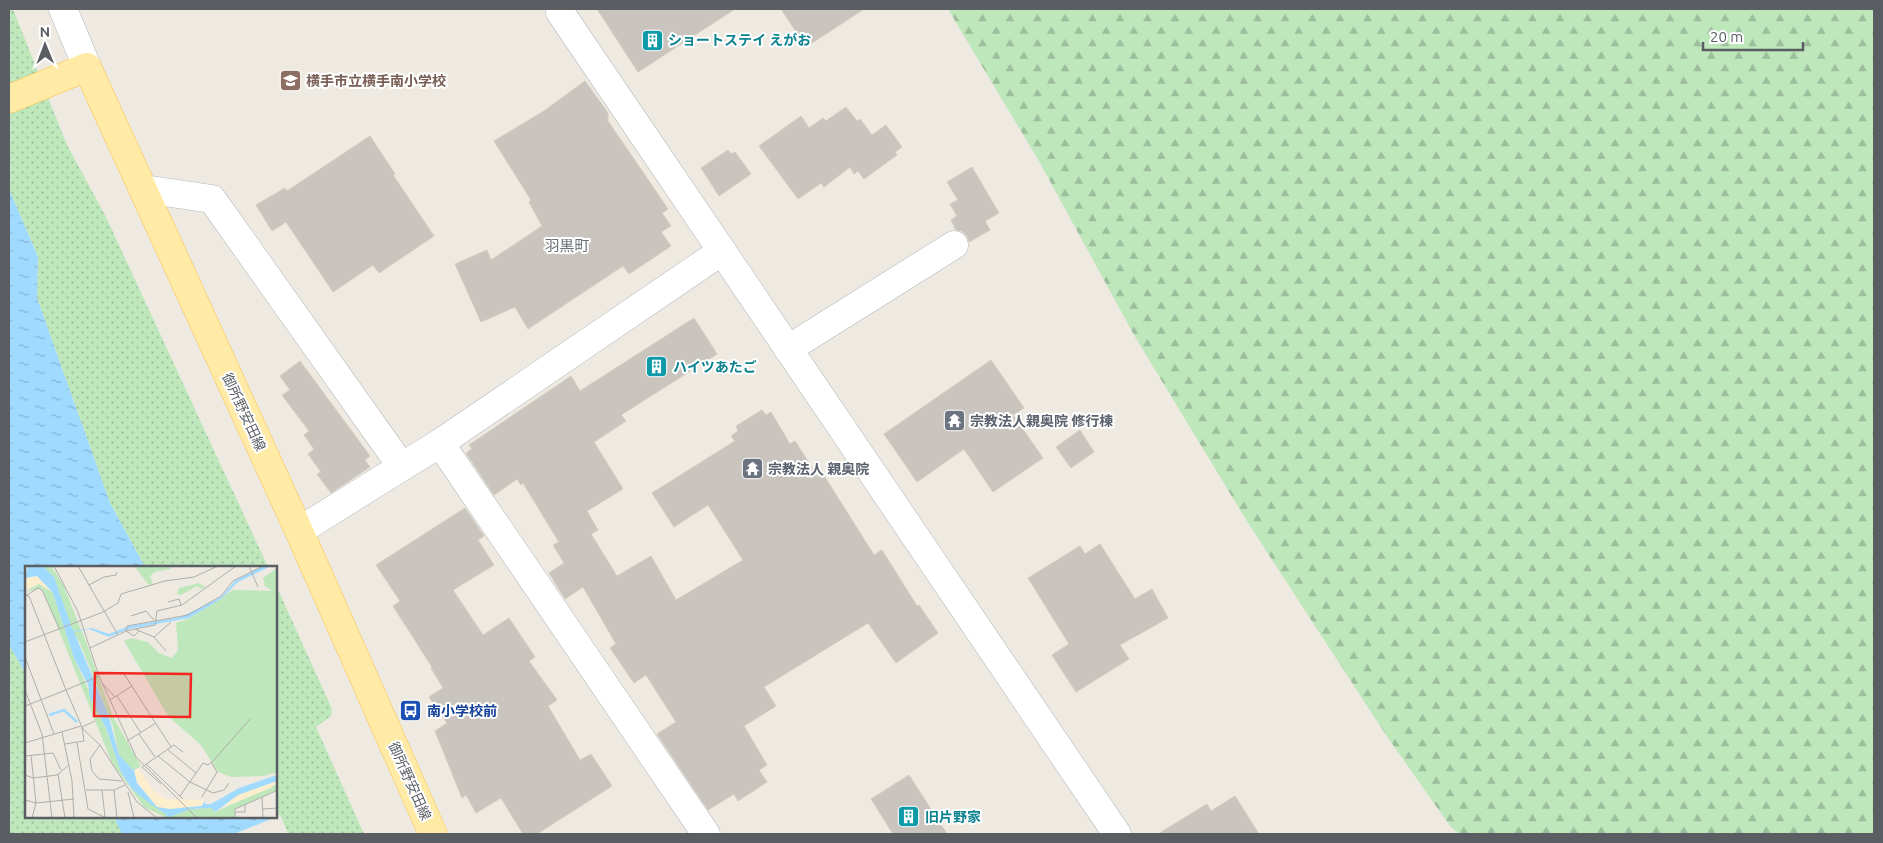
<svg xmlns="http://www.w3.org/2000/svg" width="1883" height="843" font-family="Ubuntu,'Noto Sans JP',sans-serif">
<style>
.green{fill:url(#green-dots)}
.forest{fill:url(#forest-firs)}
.water{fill:url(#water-ripples)}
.pier{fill:#eeeae1}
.building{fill:#c9c5be;stroke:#d3ccbf}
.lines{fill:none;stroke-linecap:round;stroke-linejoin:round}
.minor-casing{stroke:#b4b8bd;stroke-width:29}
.major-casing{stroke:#fac04d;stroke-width:29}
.minor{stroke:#fff;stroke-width:28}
.major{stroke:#ffeba5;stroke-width:28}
.labels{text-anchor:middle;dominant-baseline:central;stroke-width:4;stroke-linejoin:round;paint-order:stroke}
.culture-label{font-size:14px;font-weight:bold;fill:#0d838f;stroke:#fff;text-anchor:start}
.education-label{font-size:14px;font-weight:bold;fill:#785e54;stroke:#fff;text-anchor:start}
.street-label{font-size:14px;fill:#5a5e63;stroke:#fff}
.worship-label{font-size:14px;font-weight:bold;fill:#5b616d;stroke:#fff;text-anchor:start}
.transit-label{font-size:14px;font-weight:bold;fill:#164399;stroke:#fff;text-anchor:start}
.neighbourhood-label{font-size:15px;fill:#6b7075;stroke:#fff}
.inset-river{fill:none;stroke:#a0dbff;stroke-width:2.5}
.inset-road{fill:none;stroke:#afaeab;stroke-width:1}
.view{fill:#f42621;fill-opacity:0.15;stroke:#f42621;stroke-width:2.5}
.inset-edge{fill:none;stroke:#5a5e63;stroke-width:2.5}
</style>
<defs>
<pattern id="green-dots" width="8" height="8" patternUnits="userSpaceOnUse" patternTransform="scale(1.25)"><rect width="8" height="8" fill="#bee7bb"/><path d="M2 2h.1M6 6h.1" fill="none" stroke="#9dbe9c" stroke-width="1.8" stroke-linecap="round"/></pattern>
<pattern id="forest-firs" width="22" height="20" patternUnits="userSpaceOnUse" patternTransform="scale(1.25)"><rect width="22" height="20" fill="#bee7bb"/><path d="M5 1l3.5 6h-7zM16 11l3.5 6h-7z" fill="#9dbe9c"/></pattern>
<pattern id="water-ripples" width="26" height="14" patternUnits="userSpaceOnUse" patternTransform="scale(1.25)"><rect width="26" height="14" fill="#a0dbff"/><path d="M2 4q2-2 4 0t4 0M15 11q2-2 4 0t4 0" fill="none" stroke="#85b5d2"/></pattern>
</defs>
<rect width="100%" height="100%" fill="#eeeae1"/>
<!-- green -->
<g class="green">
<polygon points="9,9 13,9 67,145 106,217 268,567 145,567 110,503 37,298 38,257 9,189"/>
<polygon points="276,585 332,709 331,716 316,727 364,834 285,834 276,812"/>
<polygon points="9,645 26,674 26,817 114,817 122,834 9,834"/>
</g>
<!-- forest -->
<polygon class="forest" points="948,9 1874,9 1874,834 1459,834 1450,826 1386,735 1248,523 1134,335 1040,163"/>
<!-- water -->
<g class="water">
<polygon points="9,189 38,257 37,298 110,503 145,567 26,567 26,674 9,645"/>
<polygon points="276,812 285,834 122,834 114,817 276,817"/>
</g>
<!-- pier -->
<polygon class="pier" points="280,814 288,834 234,834 276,817"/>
<!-- building -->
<g class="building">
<polygon points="597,9 735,9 638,72"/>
<polygon points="781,9 864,9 806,47"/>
<polygon points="585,81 608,113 608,121 668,209 662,213 671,226 661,232 671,246 629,274 623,266 528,329 515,307 481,322 455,264 487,250 491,260 542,226 529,202 531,200 494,141 544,111"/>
<polygon points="846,107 857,121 860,119 872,135 886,125 902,147 895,152 897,155 864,179 858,171 854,174 850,167 824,187 821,183 798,199 759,146 801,116 809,128 823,118 826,121"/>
<polygon points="370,136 395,174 393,175 434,236 379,273 373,265 333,292 286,222 272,231 256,205 285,188 287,191"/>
<polygon points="728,150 731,154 735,152 751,174 719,196 701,168"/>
<polygon points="972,167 999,213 985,221 990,230 969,242 967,236 962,231 956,230 951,220 957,216 950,204 958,200 947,182"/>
<polygon points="694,318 717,354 621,415 626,421 594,442 623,489 587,511 598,530 591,534 617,576 651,556 676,600 743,560 708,505 674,527 652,493 735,441 731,436 738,431 736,426 762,410 766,415 771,412 790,444 795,441 818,477 823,474 874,555 882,550 917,606 919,605 938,633 896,663 868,623 764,687 776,706 744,726 767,765 759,770 767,782 738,801 734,794 708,810 657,734 676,722 646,675 634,683 610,648 616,644 583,587 565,599 549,573 564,563 553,545 559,542 523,483 521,485 517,479 494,495 466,453 472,449 469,445 571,376 580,391"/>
<polygon points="991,360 1024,408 1013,415 1043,458 993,492 964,449 917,482 884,434"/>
<polygon points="300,361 370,456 365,460 370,467 331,493 317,474 321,472 308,454 314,449 304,435 309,431 282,395 290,390 280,376"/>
<polygon points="1080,430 1094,452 1071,468 1056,447"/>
<polygon points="465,508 484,536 478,540 494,565 453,590 483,635 509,618 535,657 529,661 557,700 548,706 580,760 591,754 612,786 537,834 523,834 501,798 476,813 466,795 462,798 435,731 447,723 429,697 443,688 431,668 432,667 393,606 400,601 376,565"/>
<polygon points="1100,544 1135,599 1152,589 1168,618 1120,645 1129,659 1076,692 1052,655 1069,644 1028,578 1080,546 1085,554"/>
<polygon points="909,775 947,834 893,834 871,799"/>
<polygon points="1235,796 1259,834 1158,834 1207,804 1211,811"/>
</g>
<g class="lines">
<defs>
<g id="minor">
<polyline points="63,9 87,67"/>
<polyline points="560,12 1117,834"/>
<polyline points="144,189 212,199 402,467"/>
<polyline points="788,349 954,245"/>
<polyline points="440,443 706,834"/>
<polyline points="299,531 440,443 722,251"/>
</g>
<polyline id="major" points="9,99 87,67 299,531 433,834"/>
</defs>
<!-- minor casing -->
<use href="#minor" class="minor-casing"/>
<!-- major casing -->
<use href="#major" class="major-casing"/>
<!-- minor -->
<use href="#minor" class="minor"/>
<!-- major -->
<use href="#major" class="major"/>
</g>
<!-- icons -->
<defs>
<symbol id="building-square" viewBox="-11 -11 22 22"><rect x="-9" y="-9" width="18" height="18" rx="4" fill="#0f9aa8" stroke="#fff"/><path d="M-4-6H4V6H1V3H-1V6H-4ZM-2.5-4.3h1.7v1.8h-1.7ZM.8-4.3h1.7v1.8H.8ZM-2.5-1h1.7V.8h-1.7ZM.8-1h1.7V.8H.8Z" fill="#fff"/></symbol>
<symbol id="school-square" viewBox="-11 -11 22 22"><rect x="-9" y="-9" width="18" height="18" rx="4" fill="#8d6e63" stroke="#fff"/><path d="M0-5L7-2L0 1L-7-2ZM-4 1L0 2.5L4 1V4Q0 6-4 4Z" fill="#fff"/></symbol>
<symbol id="temple-square" viewBox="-11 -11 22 22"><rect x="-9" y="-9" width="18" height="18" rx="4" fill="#6b7280" stroke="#fff"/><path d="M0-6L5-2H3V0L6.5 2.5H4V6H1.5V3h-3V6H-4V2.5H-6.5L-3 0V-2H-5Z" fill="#fff"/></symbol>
<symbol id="bus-square" viewBox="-11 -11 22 22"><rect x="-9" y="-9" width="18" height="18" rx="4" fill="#1a4fb4" stroke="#fff"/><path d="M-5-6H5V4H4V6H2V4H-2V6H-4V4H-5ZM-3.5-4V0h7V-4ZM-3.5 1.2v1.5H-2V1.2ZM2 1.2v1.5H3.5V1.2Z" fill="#fff"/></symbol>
</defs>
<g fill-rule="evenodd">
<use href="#building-square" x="640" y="28" width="25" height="25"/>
<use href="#school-square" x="278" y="68" width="25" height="25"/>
<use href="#building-square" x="644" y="354" width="25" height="25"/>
<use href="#temple-square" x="942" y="408" width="25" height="25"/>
<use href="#temple-square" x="740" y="456" width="25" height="25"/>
<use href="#bus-square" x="398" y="698" width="25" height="25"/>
<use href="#building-square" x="896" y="804" width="25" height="25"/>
</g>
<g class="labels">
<!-- culture labels -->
<g class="culture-label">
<text x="668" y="40">ショートステイ えがお</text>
<text x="673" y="367">ハイツあたご</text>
<text x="925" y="817">旧片野家</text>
</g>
<!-- education labels -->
<g class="education-label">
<text x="306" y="81">横手市立横手南小学校</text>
</g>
<!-- street labels -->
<g class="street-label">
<text transform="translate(244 412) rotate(65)">御所野安田線</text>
<text transform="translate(410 781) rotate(66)">御所野安田線</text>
</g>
<!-- worship labels -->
<g class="worship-label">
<text x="970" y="421">宗教法人親奥院 修行棟</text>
<text x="768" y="469">宗教法人 親奥院</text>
</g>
<!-- transit labels -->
<g class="transit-label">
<text x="427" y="711">南小学校前</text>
</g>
<!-- neighbourhood labels -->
<g class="neighbourhood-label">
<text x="567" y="245">羽黒町</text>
</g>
</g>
<!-- overview -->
<g transform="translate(25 566)">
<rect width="252" height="252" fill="#eeeae1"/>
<path d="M14,0H26L38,18L56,64H50L57,65L88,151L116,200L113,202L108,204L94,189L88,160L55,77L46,63L29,11ZM14,18L20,19L28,27L49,92L81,163L96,206L104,219L141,248L142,252L119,241L87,197L17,22L0,26ZM252,218V224L210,243L209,252H142L144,249L165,243L186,242L190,246Z" fill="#bee7bb"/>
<path d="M109,0H145L146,3L130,6L125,10L128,18L124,19ZM252,2V206L239,210L206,211L193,206L176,179L143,150L99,75L106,72L123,76L134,87L147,92L153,84L151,57L165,52L208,24L247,25L240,20L238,12ZM174,17L180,21L177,23L172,20L156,29L152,28L154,22Z" fill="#bee7bb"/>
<path d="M12,10L21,17L28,27L14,18L0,23V12ZM97,197L104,200L110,209L109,204L113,202L128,224L141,233L179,234V239L145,243L132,241ZM252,215L246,222L201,240L204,234L213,229Z" fill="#fdefcd"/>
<path d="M3,0L19,1L29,11L48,65L67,62L84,68L104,60L156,51L196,31L210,15L237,0H246L213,16L196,33L164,52L104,63L84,71L64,63L49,66L83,148L94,189L108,204L116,200L109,204L112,217L132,241L145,243L177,240L180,234V238H186L214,222L252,209V215L213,229L190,246L186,242L165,243L142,252L141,248L124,237L107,223L96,206L81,162L65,132L63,119L49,92L28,27L12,10L0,12Z" fill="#a0dbff"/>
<path class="inset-river" d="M24,149L39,144L52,156"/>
<path class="inset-road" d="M29,0L53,46L74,110M53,0L93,69M224,0L233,21M64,19L79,11L91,9L92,6M0,29L4,30L41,124L74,110L111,191L172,252M2,29L13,22L17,24L34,62M143,36L154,33L156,39M106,50L121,45L129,54M110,63L129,71L141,85M101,65L102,60L163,49L196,30L208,15L238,0M101,65L109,70L114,65M129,71L146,56M0,76L78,46L93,37L96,28L140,15L169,11L193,0M65,82L101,65L130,59L132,45L157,39L211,0M0,91L29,168M99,108L146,181M77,117L90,131M0,124L17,168L27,252M92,130L116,167M85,134L107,120M0,140L41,124L58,163L75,179L112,236L132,252M37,166L47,215L49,252M114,168L130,191M102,175L131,157M0,177L56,160M52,177L63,243L81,252M40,178L59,175L57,161L70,155M75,179L65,193L67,205L74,213L97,215M142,183L171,207M6,189L11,237L7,252M0,190L28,187L36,204M133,190L165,216L188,227L199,224L204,217M121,198L158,233M33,208L40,252M0,209L8,212L32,209L44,199M136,218L117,201L149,179L158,186M61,224H89L100,219M77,224L80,251M89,224L92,252M103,226L109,252M155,230L178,197L183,199L188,195L225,153M177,231L192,206L186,196M237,231L238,252M0,234L11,237L49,233M237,243L253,242M210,246H220V239M210,252V243L253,224"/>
<path class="view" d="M70,107L166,108L165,151L69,150Z"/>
<rect width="252" height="252" class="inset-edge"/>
</g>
<!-- border -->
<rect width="1883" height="843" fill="none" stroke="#5a5e63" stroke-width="20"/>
<!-- north arrow -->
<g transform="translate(45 45) rotate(359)" stroke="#ffffff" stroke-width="4" paint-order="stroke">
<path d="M0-4L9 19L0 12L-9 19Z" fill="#5a5e63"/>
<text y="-8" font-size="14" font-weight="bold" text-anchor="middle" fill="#5a5e63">N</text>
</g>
<!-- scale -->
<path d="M1703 42v8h100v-8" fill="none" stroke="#5a5e63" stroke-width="2.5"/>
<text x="1710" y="42" font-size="15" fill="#5a5e63" stroke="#ffffff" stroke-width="4" paint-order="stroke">20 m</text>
</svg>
